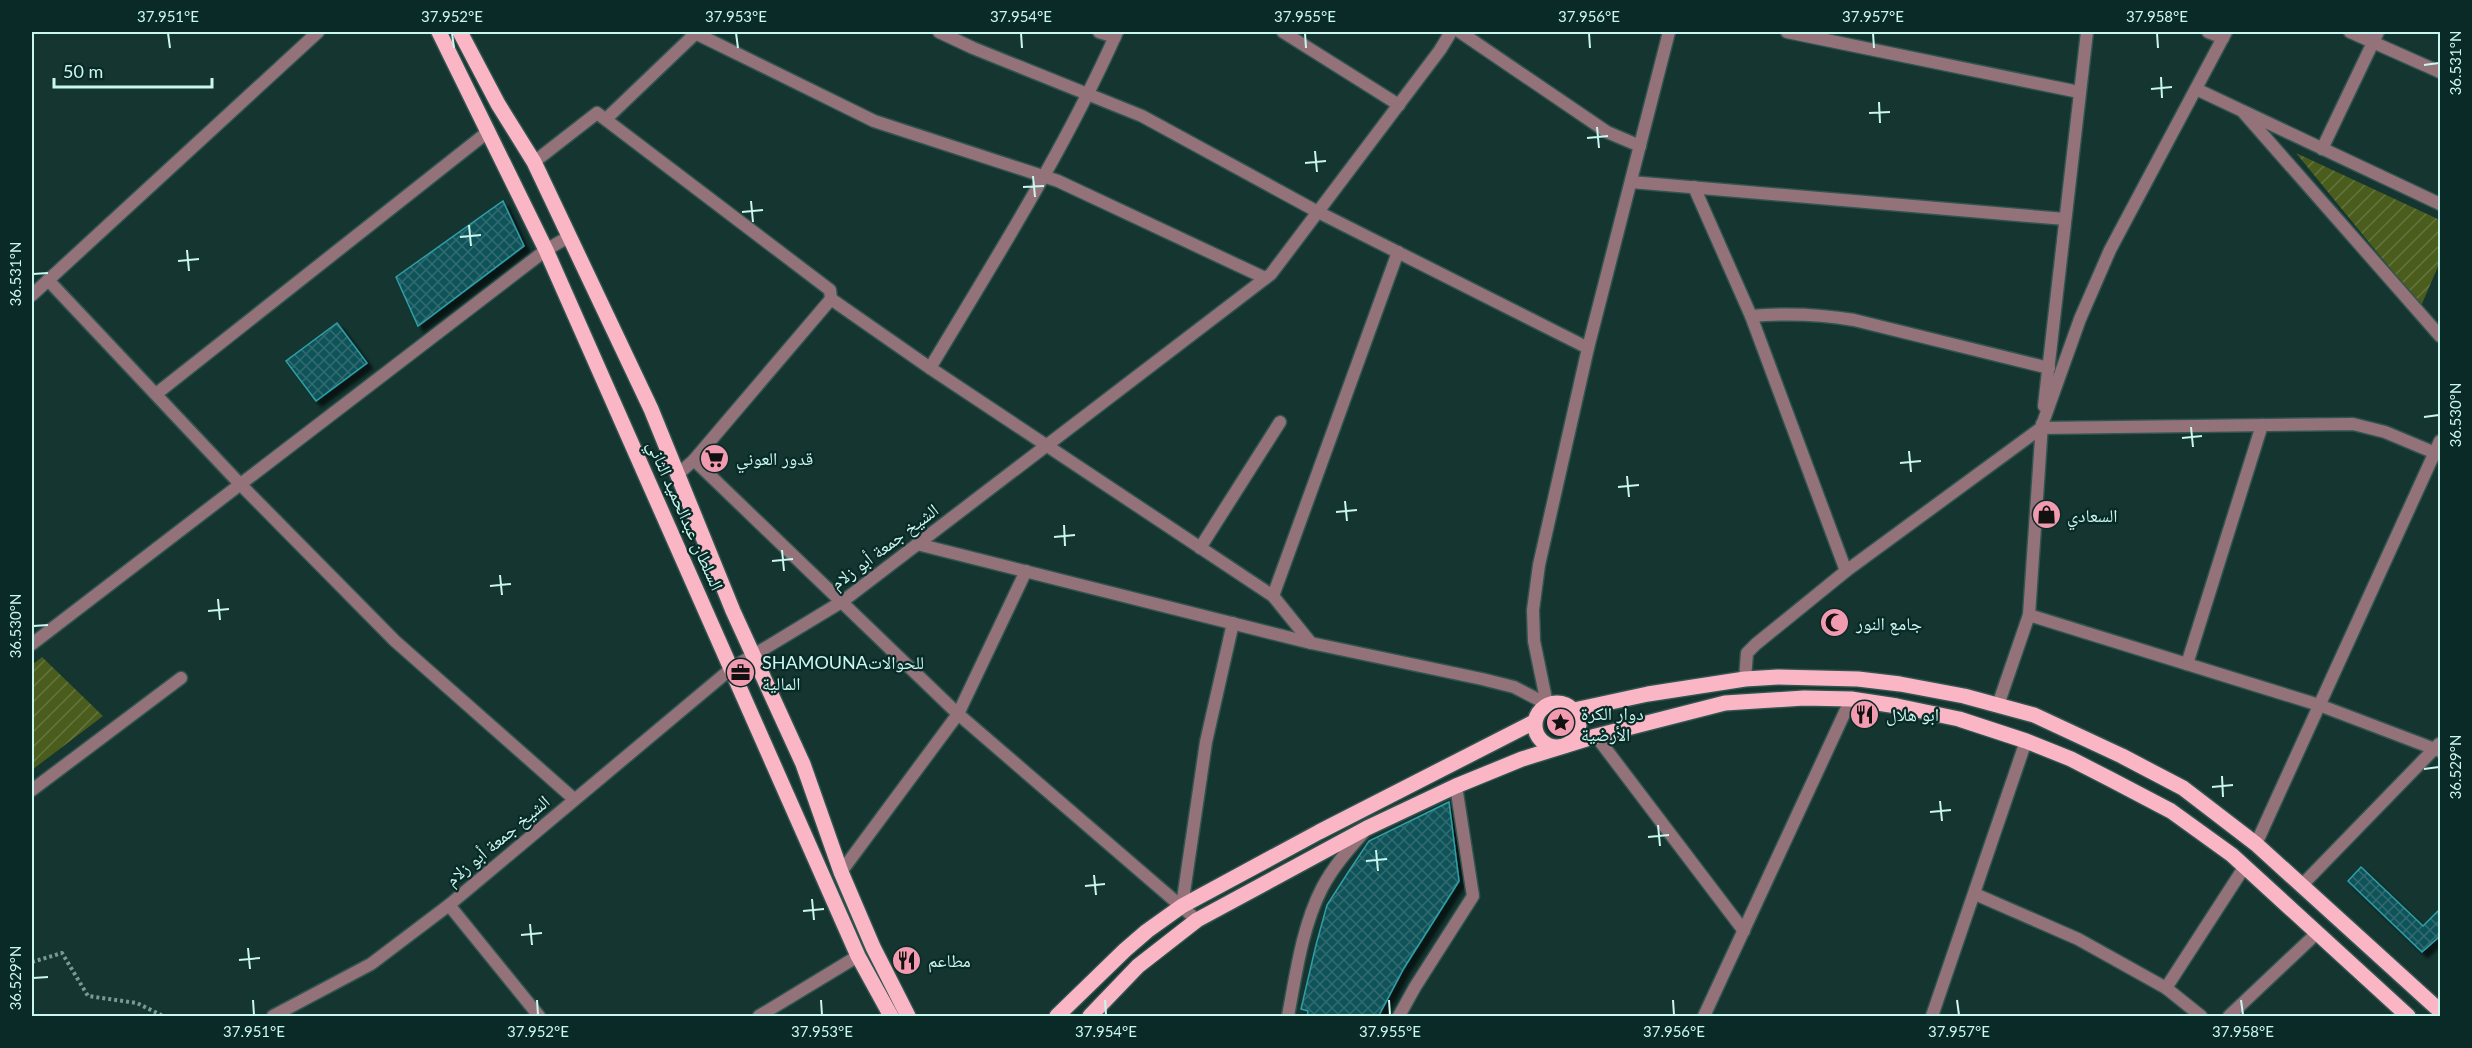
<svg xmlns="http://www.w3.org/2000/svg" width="2472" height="1048" font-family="Lato,'Noto Naskh Arabic',sans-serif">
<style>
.garden{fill:url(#garden-furrows)}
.building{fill:url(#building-cross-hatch);stroke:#2f9ea8;stroke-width:1.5;filter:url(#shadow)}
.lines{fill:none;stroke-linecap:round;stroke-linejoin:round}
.minor-casing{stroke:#31544f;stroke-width:15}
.primary-casing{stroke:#31544f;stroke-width:18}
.path{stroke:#749c95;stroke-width:4;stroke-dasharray:3 3;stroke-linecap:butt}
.minor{stroke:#94727a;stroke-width:12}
.primary{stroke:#fbb6c6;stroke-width:15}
.ticks{fill:none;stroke:#caf8f0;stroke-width:2}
.labels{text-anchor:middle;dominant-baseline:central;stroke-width:4.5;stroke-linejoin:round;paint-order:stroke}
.poi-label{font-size:18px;fill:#caf8f0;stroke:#092a26;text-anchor:start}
.street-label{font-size:18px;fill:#caf8f0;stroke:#092a26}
.neatline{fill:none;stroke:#caf8f0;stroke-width:2}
.ticks-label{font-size:15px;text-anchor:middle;fill:#caf8f0}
</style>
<defs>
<pattern id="garden-furrows" width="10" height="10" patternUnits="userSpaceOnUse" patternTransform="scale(1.5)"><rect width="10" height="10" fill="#4b5d1d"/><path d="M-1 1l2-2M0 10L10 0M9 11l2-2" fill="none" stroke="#64753e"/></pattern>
<pattern id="building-cross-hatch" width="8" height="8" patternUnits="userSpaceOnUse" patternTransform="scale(1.5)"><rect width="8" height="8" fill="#105359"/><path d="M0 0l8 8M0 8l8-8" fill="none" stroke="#316c71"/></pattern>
<filter id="shadow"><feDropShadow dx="5.5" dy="5.5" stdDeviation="1.5" flood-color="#0009"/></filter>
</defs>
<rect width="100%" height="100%" fill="#143530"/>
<!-- garden -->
<g class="garden">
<polygon points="2296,153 2440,220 2440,262 2421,306"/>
<polygon points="42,657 103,716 32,770 32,665"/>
</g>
<!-- building -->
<g class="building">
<polygon points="503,201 524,246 418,326 396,277"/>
<polygon points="337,323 367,363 316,401 286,361"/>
<polygon points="1449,802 1459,881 1404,968 1378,1017 1307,1017 1308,1011 1301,1009 1316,945 1327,905 1349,871 1369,841"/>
<polygon points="2361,867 2423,926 2440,909 2440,936 2422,952 2348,881"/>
</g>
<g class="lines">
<defs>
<g id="minor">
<polyline points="693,32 874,121 1058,181 1265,278"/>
<polyline points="939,32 973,48 1142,116 1318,212 1588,348"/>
<polyline points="1099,32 1115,37"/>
<polyline points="1283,32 1399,105"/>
<polyline points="1460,32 1607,132 1640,146"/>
<polyline points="1787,32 2079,92"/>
<polyline points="2208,32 2223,38"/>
<polyline points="2350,32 2440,72"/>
<polyline points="2196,89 2440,204"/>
<polyline points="2244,113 2440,336"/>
<polyline points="606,119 697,32"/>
<polyline points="2322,149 2378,32"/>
<polyline points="534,162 597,113 830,290 831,299 694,460 677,475"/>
<polyline points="1631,182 2065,219"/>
<polyline points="1694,187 1751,316 1846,571"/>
<polyline points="48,280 240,484 395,641 574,799"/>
<polyline points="32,295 318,32"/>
<polyline points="831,299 930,368 1273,596 1311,643"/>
<path d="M1751,316C1787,313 1819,314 1854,320L2049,368"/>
<path d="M930,368C996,258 1065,149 1117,32"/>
<polyline points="156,394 489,131"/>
<polyline points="2044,406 2087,32"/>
<polyline points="2041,428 2353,424 2385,432 2440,455"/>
<polyline points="694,460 958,714 1197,920"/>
<polyline points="917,544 1311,643 1482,679 1514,687 1547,704"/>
<polyline points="1200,548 1280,422"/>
<polyline points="1273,596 1398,252"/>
<polyline points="2029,615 2319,705 2440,751"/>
<polyline points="32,644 546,250 570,236"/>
<polyline points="2187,664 2262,425"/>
<polyline points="1745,679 1747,653 1756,644 1846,571 2041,428 2080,319 2110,250 2226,32"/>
<polyline points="1547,704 1534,641 1533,610 1539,565 1588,348 1669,32"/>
<polyline points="1998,705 2029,615 2042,424"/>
<polyline points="1596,736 1744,931"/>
<polyline points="32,790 181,678"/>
<polyline points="2256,844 2440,441"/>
<polyline points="841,872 958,714 1026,571"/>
<polyline points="2302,885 2439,744"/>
<polyline points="1975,894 2078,939 2166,988 2201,1016"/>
<polyline points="449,905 539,1016"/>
<polyline points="1182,906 1206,742 1233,623"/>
<polyline points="2166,988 2245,866"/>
<polyline points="273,1016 371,964 449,905 732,668 843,601 1271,274 1440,50 1451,32"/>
<polyline points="759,1016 858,956"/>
<path d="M1288,1016C1296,974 1302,927 1322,888C1333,867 1348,850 1363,833"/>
<polyline points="1399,1016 1415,987 1473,896 1456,786"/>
<polyline points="1704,1016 1851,699"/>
<polyline points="1932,1016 2026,741"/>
<polyline points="2229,1016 2317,933"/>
</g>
<g id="primary">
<polyline points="439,32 546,250 858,956 891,1016"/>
<polyline points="460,32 498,104 534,162 651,409 733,611 803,764 841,872 873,947 908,1016"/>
<circle cx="1557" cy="725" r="22"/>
<polyline points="1574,710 1648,694 1745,679 1778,677 1858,679 1900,684 1964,696 2034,715 2122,756 2183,788 2256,844 2440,1011"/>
<polyline points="1057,1016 1125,950 1147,931 1182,906 1319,832 1534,722"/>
<polyline points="1090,1016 1138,966 1197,920 1367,828 1456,786 1522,759 1596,736 1725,703 1804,698 1851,699 1897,706 1959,719 2026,741 2071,759 2110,779 2171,811 2232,855 2408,1016"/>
</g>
</defs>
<!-- minor casing -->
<use href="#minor" class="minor-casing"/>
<!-- primary casing -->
<use href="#primary" class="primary-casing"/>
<!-- path -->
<polyline class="path" points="32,962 62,953 88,996 137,1003 163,1016"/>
<!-- minor -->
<use href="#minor" class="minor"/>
<!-- primary -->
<use href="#primary" class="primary"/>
</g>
<!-- ticks -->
<path class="ticks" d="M168,33L170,48M452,33L454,48M736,33L738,48M1021,33L1022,48M1305,33L1306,48M1589,33L1590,48M1873,33L1874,48M2157,33L2158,48M2424,65L2439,63M2161,77L2162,98M2151,89L2172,87M1879,102L1880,123M1869,113L1890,112M1597,127L1599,148M1587,138L1608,136M1315,151L1317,172M1305,163L1326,161M1033,176L1035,197M1023,187L1044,186M751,201L753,222M742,212L763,210M469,225L471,246M460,237L481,235M187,250L189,271M178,261L199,259M33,274L48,273M2424,417L2439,415M2191,427L2193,447M2182,438L2202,436M1909,451L1911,472M1900,463L1921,461M1627,476L1629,497M1618,487L1639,485M1345,501L1347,521M1336,512L1357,510M1064,525L1065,546M1054,537L1075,535M782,550L784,571M772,561L793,559M500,575L502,595M490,586L511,584M218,599L220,620M208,611L229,609M33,626L48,625M2424,769L2439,767M2222,776L2223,797M2212,787L2233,785M1940,801L1942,821M1930,812L1951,810M1658,825L1660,846M1648,837L1669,835M1376,850L1378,871M1366,861L1387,859M1094,875L1096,895M1085,886L1105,884M812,899L814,920M803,911L824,909M530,924L532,945M521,935L542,933M248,948L250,969M239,960L260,958M33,978L48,977M253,1000L254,1015M537,1000L538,1015M821,1000L822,1015M1105,1000L1106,1015M1389,1000L1390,1015M1673,1000L1674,1015M1957,1000L1959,1015M2241,1000L2243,1015"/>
<!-- icons -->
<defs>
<symbol id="supermarket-disc" viewBox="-11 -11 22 22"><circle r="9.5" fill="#f29ab0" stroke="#092a26"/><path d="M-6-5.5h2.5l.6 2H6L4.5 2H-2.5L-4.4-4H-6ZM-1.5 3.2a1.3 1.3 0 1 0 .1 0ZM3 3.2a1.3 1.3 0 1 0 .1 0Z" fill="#111"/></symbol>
<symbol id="shop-disc" viewBox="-11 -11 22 22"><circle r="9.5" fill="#f29ab0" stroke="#092a26"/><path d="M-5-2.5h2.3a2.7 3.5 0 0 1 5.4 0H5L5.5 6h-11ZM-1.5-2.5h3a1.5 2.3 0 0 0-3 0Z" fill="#111"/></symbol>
<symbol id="mosque-disc" viewBox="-11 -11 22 22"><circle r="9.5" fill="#f29ab0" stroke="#092a26"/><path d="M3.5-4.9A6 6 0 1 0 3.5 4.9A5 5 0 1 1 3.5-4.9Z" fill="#111"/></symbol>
<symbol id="office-disc" viewBox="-11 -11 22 22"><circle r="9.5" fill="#f29ab0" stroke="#092a26"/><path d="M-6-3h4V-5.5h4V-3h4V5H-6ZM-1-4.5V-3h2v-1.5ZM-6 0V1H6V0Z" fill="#111"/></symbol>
<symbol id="restaurant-disc" viewBox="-11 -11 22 22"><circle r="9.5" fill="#f29ab0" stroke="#092a26"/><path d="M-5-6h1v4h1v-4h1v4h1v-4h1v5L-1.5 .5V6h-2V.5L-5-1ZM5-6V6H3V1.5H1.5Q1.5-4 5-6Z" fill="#111"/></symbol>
<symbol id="sight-disc" viewBox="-11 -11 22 22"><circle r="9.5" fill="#f29ab0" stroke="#092a26"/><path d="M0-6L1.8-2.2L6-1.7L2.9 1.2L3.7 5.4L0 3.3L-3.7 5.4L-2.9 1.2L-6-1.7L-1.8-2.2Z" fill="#111"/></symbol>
</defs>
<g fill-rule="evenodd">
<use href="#supermarket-disc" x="698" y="442" width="33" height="33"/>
<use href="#shop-disc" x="2030" y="498" width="33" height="33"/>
<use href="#mosque-disc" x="1818" y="606" width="33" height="33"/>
<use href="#office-disc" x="724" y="656" width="33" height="33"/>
<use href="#restaurant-disc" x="1848" y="698" width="33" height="33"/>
<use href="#sight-disc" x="1544" y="706" width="33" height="33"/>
<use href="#restaurant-disc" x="890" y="944" width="33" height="33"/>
</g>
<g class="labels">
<!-- poi labels -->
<g class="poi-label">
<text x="736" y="458">قدور العوني</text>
<text x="2067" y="515">السعادي</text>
<text x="1856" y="623">جامع النور</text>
<text x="762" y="662">SHAMOUNAللحوالات<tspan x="762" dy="21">المالية</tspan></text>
<text x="1581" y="713">دوار الكرة<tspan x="1581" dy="21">الأرضية</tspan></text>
<text x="1886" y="714">ابو هلال</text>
<text x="928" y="960">مطاعم</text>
</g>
<!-- street labels -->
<g class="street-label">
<text transform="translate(686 515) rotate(66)">السلطان عبدالحميد الثاني</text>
<text transform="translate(884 546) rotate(-37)">الشيخ جمعة أبو زلام</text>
<text transform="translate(497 840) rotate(-40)">الشيخ جمعة أبو زلام</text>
</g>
</g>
<!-- border -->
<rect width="2472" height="1048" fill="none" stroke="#092a26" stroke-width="66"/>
<!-- scale -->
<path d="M54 78v9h158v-9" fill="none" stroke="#caf8f0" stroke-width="3"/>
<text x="63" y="78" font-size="18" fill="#caf8f0" stroke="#092a26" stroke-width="4.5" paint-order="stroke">50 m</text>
<rect x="33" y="33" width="2406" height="982" class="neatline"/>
<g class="ticks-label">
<text x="168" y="22">37.951°E</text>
<text x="452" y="22">37.952°E</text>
<text x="736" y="22">37.953°E</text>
<text x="1021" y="22">37.954°E</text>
<text x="1305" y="22">37.955°E</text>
<text x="1589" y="22">37.956°E</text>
<text x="1873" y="22">37.957°E</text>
<text x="2157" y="22">37.958°E</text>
<text transform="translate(2456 63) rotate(-90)" y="5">36.531°N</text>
<text transform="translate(16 274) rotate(-90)" y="5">36.531°N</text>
<text transform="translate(2456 415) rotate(-90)" y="5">36.530°N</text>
<text transform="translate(16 626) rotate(-90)" y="5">36.530°N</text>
<text transform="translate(2456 767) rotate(-90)" y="5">36.529°N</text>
<text transform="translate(16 978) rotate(-90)" y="5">36.529°N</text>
<text x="254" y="1037">37.951°E</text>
<text x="538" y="1037">37.952°E</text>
<text x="822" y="1037">37.953°E</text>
<text x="1106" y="1037">37.954°E</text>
<text x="1390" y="1037">37.955°E</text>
<text x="1674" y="1037">37.956°E</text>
<text x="1959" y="1037">37.957°E</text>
<text x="2243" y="1037">37.958°E</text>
</g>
</svg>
